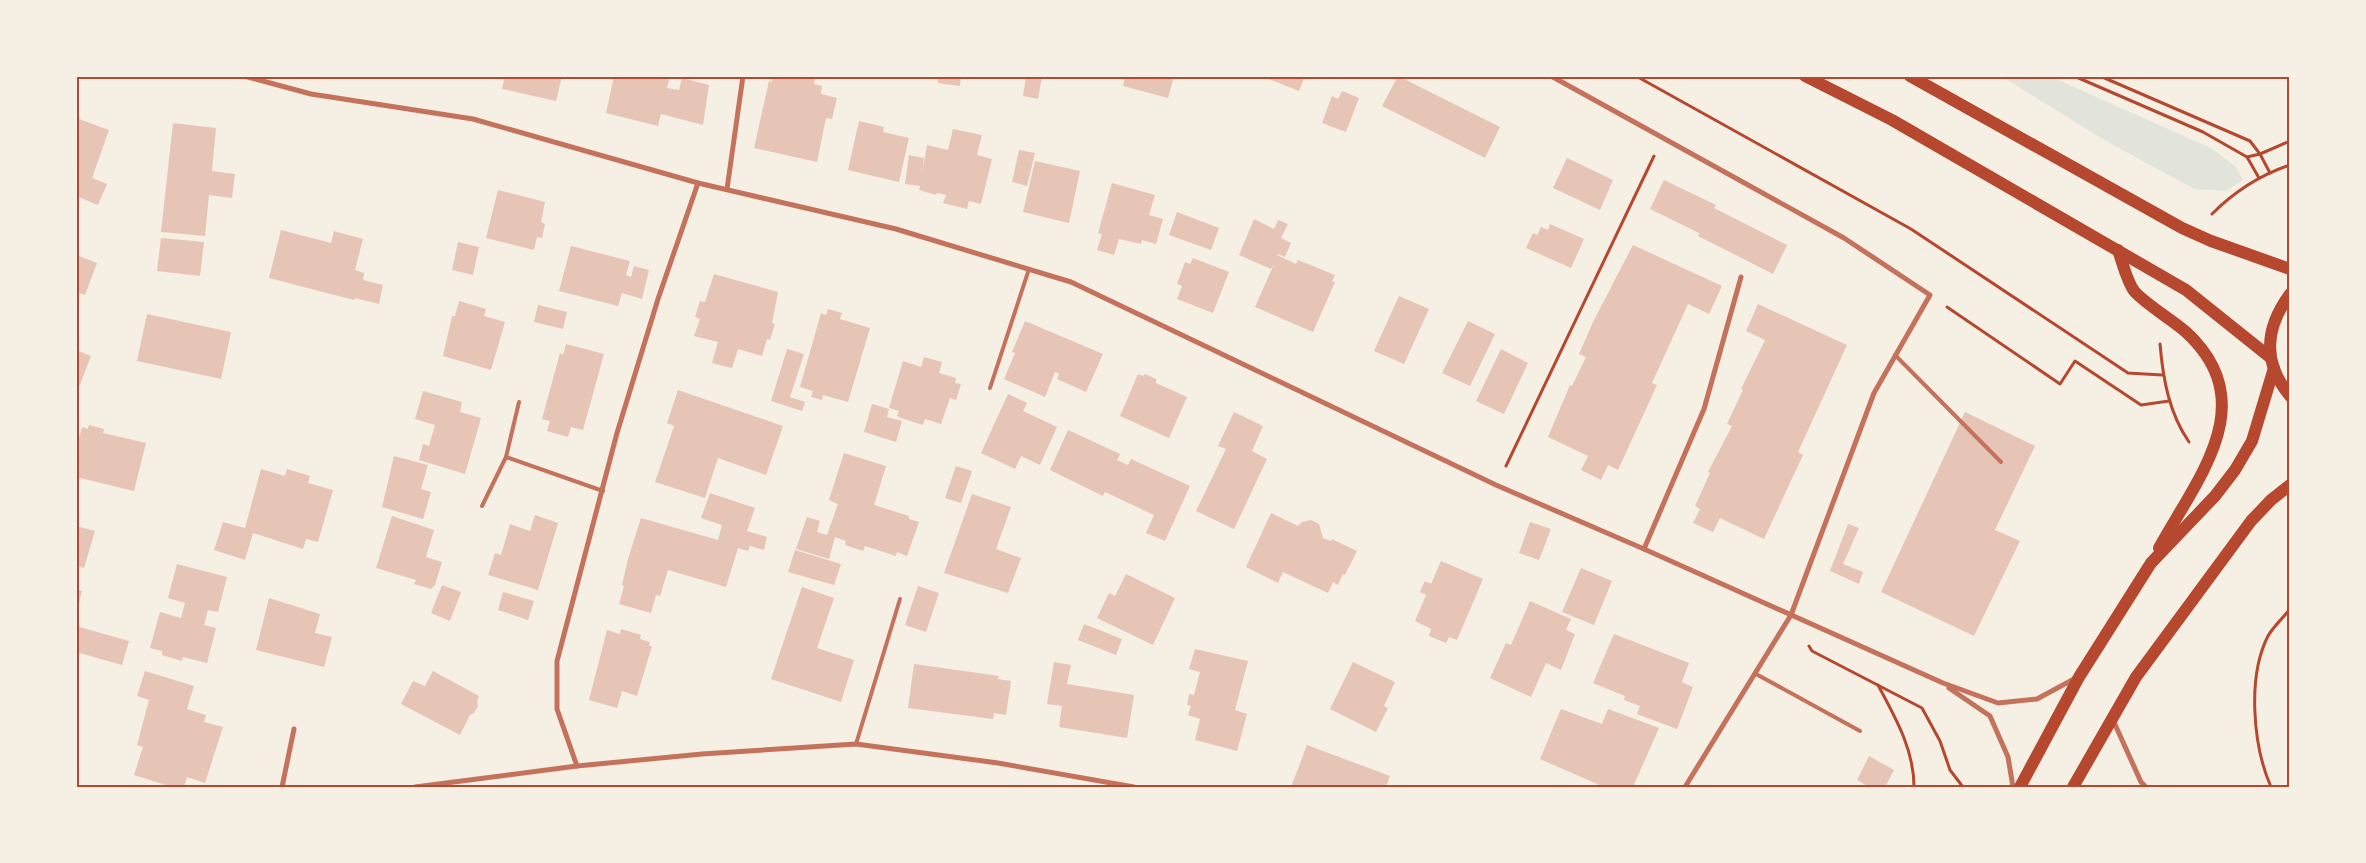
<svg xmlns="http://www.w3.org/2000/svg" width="2366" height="863" font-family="'Fira Sans Condensed',sans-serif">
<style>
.green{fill:#e2e4dc}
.building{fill:#e6c5b7}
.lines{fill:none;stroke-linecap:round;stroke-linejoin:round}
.path{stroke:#b5482f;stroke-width:3}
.service{stroke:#c5725c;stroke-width:4}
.minor{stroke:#c5725c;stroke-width:5}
.primary{stroke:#b5482f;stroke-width:12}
.neatline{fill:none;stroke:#b5482f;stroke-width:2}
</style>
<rect width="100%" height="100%" fill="#f6efe4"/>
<!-- green -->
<polygon class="green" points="2001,76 2049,76 2211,148 2236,167 2243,180 2226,191 2194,189 2106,141"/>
<!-- building -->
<g class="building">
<polygon points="505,76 562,76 556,101 502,89"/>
<polygon points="614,76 653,76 669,80 667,88 679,90 682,78 709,85 703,125 661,114 658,126 606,113"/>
<polygon points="773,76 815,76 814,84 822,86 821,94 837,98 832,119 826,118 817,162 754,148 769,81 772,82"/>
<polygon points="938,76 961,76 960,86 938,83"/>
<polygon points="1026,76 1042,76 1038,99 1023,96"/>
<polygon points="1125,76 1174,76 1168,98 1123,86"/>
<polygon points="1261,76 1305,76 1299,91"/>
<polygon points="1398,76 1500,127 1485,158 1382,106"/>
<polygon points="1342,91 1359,98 1346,132 1322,123 1332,96 1338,99"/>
<polygon points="76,118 109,130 92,178 107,184 98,205 76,196"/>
<polygon points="859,121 884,127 883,132 909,138 899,182 848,170"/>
<polygon points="173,123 216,128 212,171 235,174 232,198 209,195 205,236 161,232"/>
<polygon points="953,129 982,135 977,155 992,159 981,204 969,201 967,209 943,203 946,195 937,193 936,195 919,190 920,186 905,184 909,155 924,158 922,174 927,145 948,150"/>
<polygon points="1019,150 1035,153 1027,186 1012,182"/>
<polygon points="1567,158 1613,180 1600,210 1553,188"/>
<polygon points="1035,161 1080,171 1069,223 1023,212"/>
<polygon points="1664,180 1716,205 1714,208 1787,245 1773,274 1698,236 1699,233 1650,209"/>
<polygon points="1112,183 1155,195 1149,215 1163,219 1156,244 1142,240 1141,244 1119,239 1114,255 1097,250 1102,234 1098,233"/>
<polygon points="498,190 545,202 541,222 545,224 542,238 537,237 534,250 486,238"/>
<polygon points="1177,212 1219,228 1211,250 1169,235"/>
<polygon points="1254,219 1274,229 1278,220 1288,224 1281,238 1291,243 1285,257 1278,254 1277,255 1296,264 1298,260 1335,275 1332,281 1335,282 1313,332 1255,307 1274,264 1271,269 1239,255"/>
<polygon points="1550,224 1584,239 1571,268 1526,248 1533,233 1537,235 1541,227 1548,230"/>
<polygon points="281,230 331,243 334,231 363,239 355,270 364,273 363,280 383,285 379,304 355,298 354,300 269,278"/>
<polygon points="161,238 204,242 200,276 157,271"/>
<polygon points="458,242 479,247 473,275 452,270"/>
<polygon points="1633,245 1722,286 1709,314 1688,304 1652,383 1657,385 1618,470 1608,465 1601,480 1581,470 1588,456 1548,437 1570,385 1572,386 1586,357 1579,354 1594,320"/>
<polygon points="571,246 630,261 626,275 631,277 634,266 649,270 642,299 622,293 618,306 559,291"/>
<polygon points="76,255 97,263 85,295 76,292"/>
<polygon points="1193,258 1229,272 1213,313 1177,299 1182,286 1177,284 1185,262 1190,264"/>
<polygon points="714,274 778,292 772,323 775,324 770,340 767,339 762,356 738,349 732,368 712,363 718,342 694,336 700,319 695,317 700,301 705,302"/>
<polygon points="1399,296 1429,309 1404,364 1374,351"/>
<polygon points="459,301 486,309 484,316 505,322 491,370 443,356 452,316 455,316"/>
<polygon points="1758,304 1847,345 1798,452 1803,455 1764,539 1720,518 1713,532 1693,523 1700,509 1695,506 1710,473 1708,472 1732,426 1727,424 1743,390 1741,389 1765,340 1746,331"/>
<polygon points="538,305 567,312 563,329 534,322"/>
<polygon points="828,309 842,313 840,319 870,328 848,402 823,395 822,400 811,397 813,391 800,387 821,313 826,315"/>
<polygon points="147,314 231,332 221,379 137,361"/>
<polygon points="1025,321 1103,354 1086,392 1057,379 1059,374 1055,372 1045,397 1004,379 1015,353 1012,352"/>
<polygon points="1468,321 1495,334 1470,386 1442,373"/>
<polygon points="566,344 604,354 583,430 571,427 568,437 547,431 550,421 542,419 560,353 563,355"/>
<polygon points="787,349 804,354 790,397 805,402 802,411 771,401"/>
<polygon points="1501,349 1528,363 1504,414 1476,401"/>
<polygon points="76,350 91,356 79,387 76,386"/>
<polygon points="924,357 942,362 939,373 956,378 955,383 961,384 956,400 950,398 941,424 925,419 923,425 901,418 897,416 899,411 889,408 903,361 921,367"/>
<polygon points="1138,374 1143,376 1145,374 1156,379 1156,383 1187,397 1169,438 1120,416"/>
<polygon points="678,390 783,426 766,475 718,458 705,498 655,482 674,426 667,423"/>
<polygon points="423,391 462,402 460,412 481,418 465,474 419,460 423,444 429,446 435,425 415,419"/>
<polygon points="1008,394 1027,403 1023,411 1057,427 1040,465 1021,456 1015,469 981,453"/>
<polygon points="872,404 889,409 887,417 902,421 896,442 864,432"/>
<polygon points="1234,412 1263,426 1252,451 1267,459 1234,529 1196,511 1226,449 1218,446"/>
<polygon points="1965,412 2035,446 1995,530 2020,541 1974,636 1881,592"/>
<polygon points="89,425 104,429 103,433 146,443 134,491 76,477 76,451 82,427 88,429"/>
<polygon points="1068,430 1120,454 1117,460 1128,465 1131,459 1190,486 1165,541 1146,533 1154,515 1105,492 1103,496 1050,470"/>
<polygon points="844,453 886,466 874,505 909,516 909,519 919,522 907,556 897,552 896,556 865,546 863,551 845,545 846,541 835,537 829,559 796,549 807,517 820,521 817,532 827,535 838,504 829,500"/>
<polygon points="394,456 428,465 421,489 431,492 423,519 382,507"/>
<polygon points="956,466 972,471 961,503 945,498"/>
<polygon points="261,469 285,476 287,469 310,476 308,483 333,490 318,542 306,539 303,549 253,533 245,560 214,550 223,522 245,528"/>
<polygon points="710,493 755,508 747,531 767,537 764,550 750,546 748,551 738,548 726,587 668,570 660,596 656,595 651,613 619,604 624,586 622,585 628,559 641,518 718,540 722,525 701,518"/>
<polygon points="972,494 1011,507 996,549 1021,558 1008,593 944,573"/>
<polygon points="1271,513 1298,526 1302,522 1311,520 1319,524 1323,538 1331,541 1332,539 1357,551 1345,575 1343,574 1338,585 1333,582 1328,593 1283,572 1278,583 1246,567"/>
<polygon points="535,515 558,523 538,590 488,575 495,553 501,555 510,524 530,531"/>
<polygon points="392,516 434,530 426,557 442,562 435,585 431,589 414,584 416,580 376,568"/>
<polygon points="1530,522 1551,529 1539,560 1519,553"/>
<polygon points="1848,524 1859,528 1843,564 1863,572 1859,584 1830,571"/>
<polygon points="76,526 95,531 84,568 76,565"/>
<polygon points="795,550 841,564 834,585 788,572"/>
<polygon points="1441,561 1483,579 1457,640 1449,637 1446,643 1429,636 1431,629 1415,621 1426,595 1420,592 1425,581 1431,584"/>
<polygon points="177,564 227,577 218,612 208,610 204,625 216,628 207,663 183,657 182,661 162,655 162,651 150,648 160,612 181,618 185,603 168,598"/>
<polygon points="1581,568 1612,581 1594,625 1562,612"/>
<polygon points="1126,574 1175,598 1153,645 1097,618 1109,593 1115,596"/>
<polygon points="442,585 461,592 450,621 431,613"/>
<polygon points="918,586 939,593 926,632 905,625"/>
<polygon points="802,587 834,598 817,648 854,660 841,702 771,679"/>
<polygon points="76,589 82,591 77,609 76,609"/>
<polygon points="503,592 534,601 528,620 498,610"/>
<polygon points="269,598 320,614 315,633 332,637 324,667 256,650"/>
<polygon points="1530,601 1571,619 1566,630 1575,634 1561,670 1546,663 1531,697 1490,678 1506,643 1511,645"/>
<polygon points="1084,624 1122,639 1116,655 1078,640"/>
<polygon points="76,626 129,641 122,665 76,652"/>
<polygon points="621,629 641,635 640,639 650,642 649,646 652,646 637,696 622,691 617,708 589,700 607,630 620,634"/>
<polygon points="1614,634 1689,663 1682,682 1693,687 1677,729 1637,714 1640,706 1624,700 1625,696 1593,683"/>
<polygon points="1195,649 1248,661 1235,710 1247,714 1237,751 1195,740 1200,719 1188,715 1191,706 1187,705 1189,694 1194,695 1200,672 1189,669"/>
<polygon points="1054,662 1071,665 1067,684 1134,695 1127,738 1059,727 1062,706 1047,704"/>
<polygon points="1353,662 1395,682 1384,706 1388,708 1376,732 1330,709"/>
<polygon points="914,664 999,676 998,679 1011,681 1006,715 994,713 993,719 908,708"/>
<polygon points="145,671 194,686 187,709 206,715 204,722 223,727 205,783 187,777 184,787 172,787 134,775 143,747 137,745 149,700 137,696"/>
<polygon points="433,671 479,696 477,702 478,706 474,713 470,715 460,735 401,704 413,681 425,686"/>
<polygon points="1561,709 1602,724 1608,709 1659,728 1633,787 1604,787 1540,759"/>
<polygon points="1307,745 1390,776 1386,787 1291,787"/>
<polygon points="1869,756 1894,770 1885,787 1869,787 1857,780"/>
</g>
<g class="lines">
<!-- path -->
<g class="path">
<polyline points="1636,76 1911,229 2128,373 2162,375"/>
<polyline points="2074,76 2203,132 2247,157 2259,178"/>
<polyline points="2100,76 2250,141 2260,154 2270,173"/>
<polyline points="2247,157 2260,154 2290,141"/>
<path d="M2212,214C2234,192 2260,175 2290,165"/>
<polyline points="1947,307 2060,384 2075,361 2141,405 2169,401"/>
<path d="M2160,344C2163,379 2169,413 2189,442"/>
<polyline points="1506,466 1654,156"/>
<polyline points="1809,646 1812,651 1922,708 1940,741 1950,770 1963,787"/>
<path d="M1878,685C1895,717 1914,749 1914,787"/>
<path d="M2271,787C2253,746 2247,677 2268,636C2273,627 2283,618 2290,609"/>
</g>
<!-- service -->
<g class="service">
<polyline points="1895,355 2001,462"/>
<polyline points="990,388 1029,269"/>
<polyline points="506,457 603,491"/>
<polyline points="482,506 506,457 519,402"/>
<polyline points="1756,674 1860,731"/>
<polyline points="856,744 900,599"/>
</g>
<!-- minor -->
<g class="minor">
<polyline points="244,76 311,94 473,119 698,183 896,229 1071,282 1496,485 1644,549 1943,683 1998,703 2037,699 2074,679"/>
<polyline points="1551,76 1844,238 1930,295 1874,393 1791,615 1685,787"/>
<polyline points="727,189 743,76"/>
<polyline points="1644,549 1704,409 1741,277"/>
<polyline points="1949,688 1990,716 2008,757 2013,787"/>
<polyline points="2113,720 2141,782 2146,787"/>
<polyline points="577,766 557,709 557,661 617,433 658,299 698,183"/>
<polyline points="282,787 294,729"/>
<polyline points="415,787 577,766 702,754 856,744 998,763 1134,787"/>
</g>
<!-- primary -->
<g class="primary">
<polyline points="1805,76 1892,120 2186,290 2271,358"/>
<polyline points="1910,76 2182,228 2211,241 2290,269"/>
<path d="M2118,250C2122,261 2128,285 2135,292C2147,305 2171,319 2186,332C2263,403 2198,477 2159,548"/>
<path d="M2290,294C2265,328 2262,362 2290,396"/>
<polyline points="2020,787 2079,677 2151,563 2215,496 2235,470 2252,441 2274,368"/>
<polyline points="2073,787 2136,677 2251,521 2271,500 2290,485"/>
</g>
</g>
<!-- border -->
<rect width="2366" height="863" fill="none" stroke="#f6efe4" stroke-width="155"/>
<rect x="78" y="78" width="2210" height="708" class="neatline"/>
</svg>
